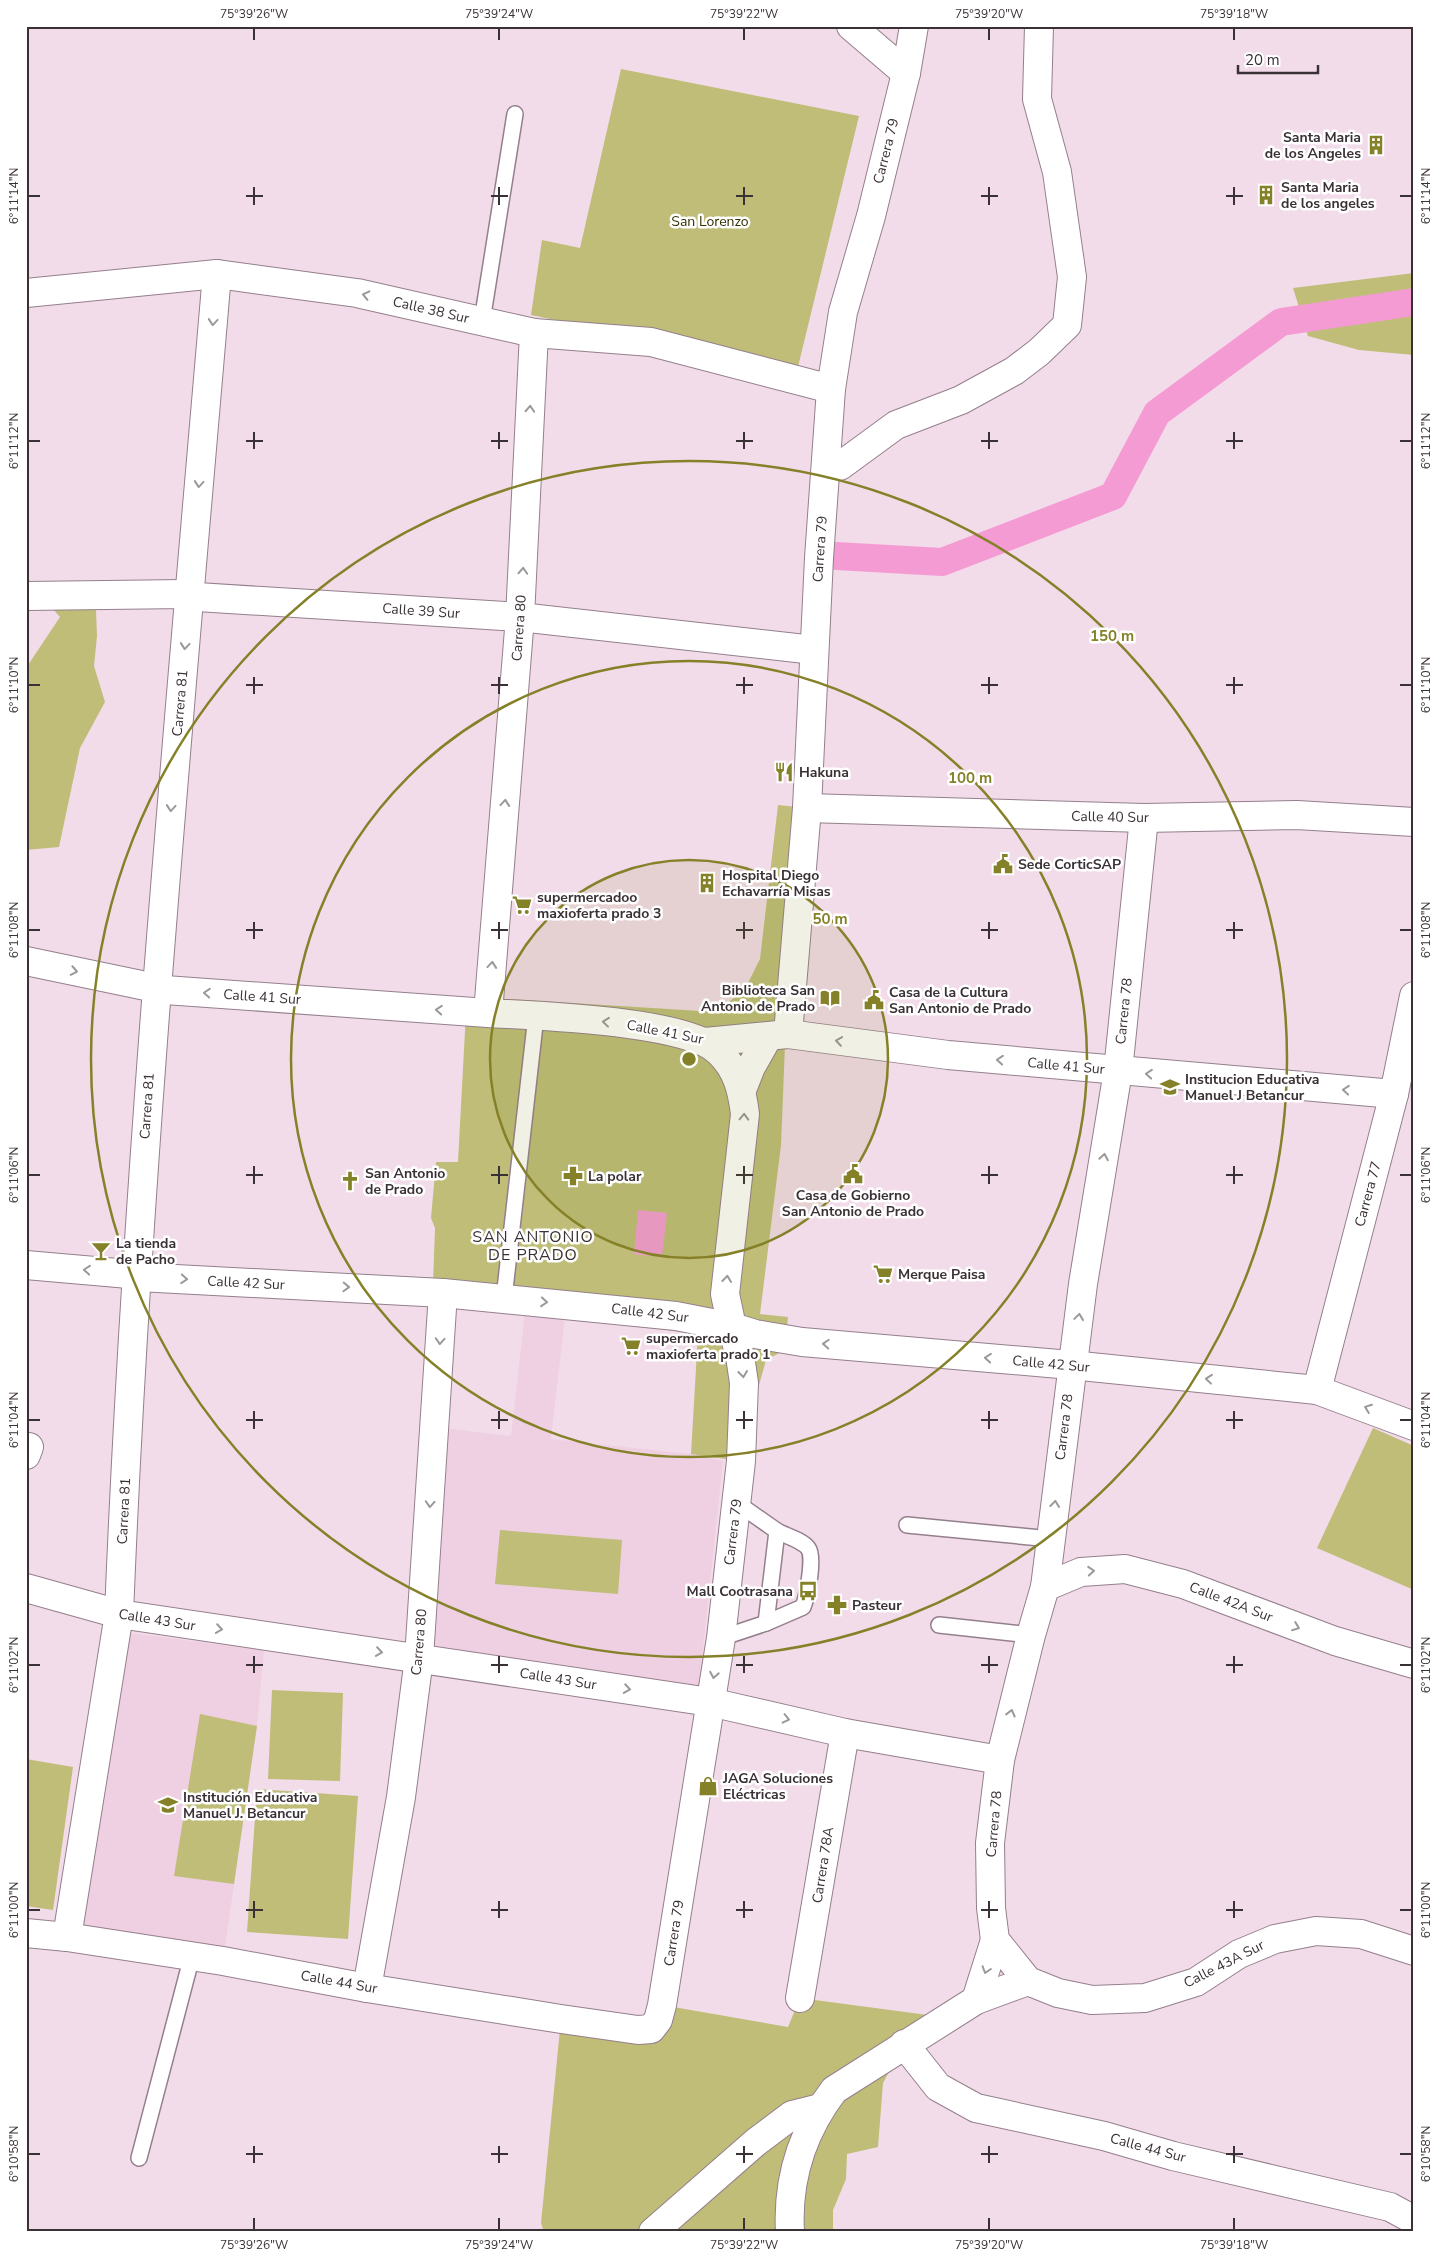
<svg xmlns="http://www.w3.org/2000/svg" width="1440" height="2258" font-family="'Nunito Sans',sans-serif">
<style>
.built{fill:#efd0e2}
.green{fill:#bfbd78}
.water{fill:#f49bd4}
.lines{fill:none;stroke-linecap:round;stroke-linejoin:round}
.canal{stroke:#f49bd4;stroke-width:28}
.service-casing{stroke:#947f8c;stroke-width:18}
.minor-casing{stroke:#947f8c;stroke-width:30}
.tertiary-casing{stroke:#947f8c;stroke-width:30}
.secondary-casing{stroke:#947f8c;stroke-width:30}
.service{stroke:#fff;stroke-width:15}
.minor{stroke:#fff;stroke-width:28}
.tertiary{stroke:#fff;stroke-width:28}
.secondary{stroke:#fff;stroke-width:28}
.oneway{stroke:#9c989a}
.ticks{fill:none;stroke:#3a3136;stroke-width:2}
.ring{fill:none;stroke:#858129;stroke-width:2.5}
.labels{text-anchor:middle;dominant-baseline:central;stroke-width:5;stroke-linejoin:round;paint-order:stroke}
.poi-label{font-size:14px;font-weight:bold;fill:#3a3136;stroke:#fff;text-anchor:start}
.street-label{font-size:14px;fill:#3a3136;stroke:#fff}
.park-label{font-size:14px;fill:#323002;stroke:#fff}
.quarter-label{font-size:16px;letter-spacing:1px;fill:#3a3136;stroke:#fff}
.centre{fill:#858129;stroke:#fff;stroke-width:2.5}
.ring-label{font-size:15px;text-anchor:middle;font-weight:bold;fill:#858129;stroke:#fff;stroke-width:5;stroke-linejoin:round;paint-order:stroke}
.neatline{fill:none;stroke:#3a3136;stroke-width:2}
.ticks-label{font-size:12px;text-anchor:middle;fill:#3a3136}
</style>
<rect width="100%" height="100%" fill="#f3dcea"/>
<!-- built -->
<g class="built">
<polygon points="525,1313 565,1317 551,1439 691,1454 723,1461 699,1687 428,1649 435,1427 511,1436"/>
<polygon points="121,1632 264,1650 257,1726 223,1961 67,1937"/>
</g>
<!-- green -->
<g class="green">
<polygon points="621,69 859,116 797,371 531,315 542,240 580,248"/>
<polygon points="1414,273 1414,355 1359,350 1308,336 1293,288"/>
<polygon points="75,595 96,610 97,636 94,666 105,702 80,748 59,847 26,850 26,668 60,617 45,600"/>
<polygon points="778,805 807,808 785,1045 781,1145 760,1314 788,1317 785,1350 766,1360 750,1418 746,1462 691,1454 698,1334 565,1317 433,1283 435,1228 431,1218 436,1162 458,1162 466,1012 488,1013 507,999 716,1012 745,989 760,959"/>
<polygon points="1373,1428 1414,1446 1414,1590 1317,1548"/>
<polygon points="500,1530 622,1540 618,1594 495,1584"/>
<polygon points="272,1690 343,1693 340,1781 268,1779"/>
<polygon points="200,1714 257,1726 234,1884 174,1876"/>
<polygon points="26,1759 73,1767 53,1910 26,1906"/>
<polygon points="257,1789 358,1796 348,1939 247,1932"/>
<polygon points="995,1940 976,2000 904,2044 883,2083 878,2147 847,2154 846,2179 833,2210 833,2232 544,2232 541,2223 561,2019 638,2030 662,2005 788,2027 800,1998 935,2016 964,1991"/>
</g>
<!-- water -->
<polygon class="water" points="638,1210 667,1213 662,1257 634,1254"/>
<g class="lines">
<!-- canal -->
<polyline class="canal" points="836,556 942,562 1113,496 1157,413 1281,322 1414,302"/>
<defs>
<g id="service">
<polyline points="482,321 515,114"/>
<polyline points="504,1298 536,1016"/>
<polyline points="907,1525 1051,1539"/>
<path d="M766,1623L803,1607C807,1597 815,1557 808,1548C802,1540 786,1536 777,1531"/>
<polyline points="939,1625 1031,1635"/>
<polyline points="721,1638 766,1623 777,1531 737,1503"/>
<polyline points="139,2158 192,1956"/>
</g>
<g id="minor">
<polyline points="906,73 914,26"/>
<polyline points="534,333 651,342 831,389"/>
<polyline points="826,467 840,466 896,425 961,400 1014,371 1039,352 1067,325 1072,277 1057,172 1037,99 1039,26"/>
<polyline points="26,596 185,594 197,597 520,617 814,650"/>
<polyline points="807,808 1144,818 1297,815 1414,822"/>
<polyline points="26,961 165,990 488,1013"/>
<polyline points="788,1034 948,1055 1394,1094"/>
<polyline points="26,1265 129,1274 138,1277 443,1293 676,1316 732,1327 740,1356 744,1383 741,1461 721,1638 662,2005 658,2020 651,2029 638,2030 561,2019 367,1988 223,1961 67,1937 26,1933"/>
<polyline points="1317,1390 1394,1094 1414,996"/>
<polyline points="26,1455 29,1447"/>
<polyline points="1045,1587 1083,1284 1118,1071 1144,818"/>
<polyline points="26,1588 119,1614 67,1937"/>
<polyline points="367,1988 401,1797 419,1658 443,1293"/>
<polyline points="800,1998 845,1733"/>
<polyline points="904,2044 938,2087 976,2108 1104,2136 1173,2156 1390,2207 1414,2220"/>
<polyline points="653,2232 756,2142 792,2115 820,2108"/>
</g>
<g id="tertiary">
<polyline points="26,293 217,274"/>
<polyline points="705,1042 788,1034 807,808 819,558 831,389 843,312 871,216 906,73 851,26"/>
<polyline points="742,1090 751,1067 768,1037"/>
<polyline points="976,2000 995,1940"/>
<path d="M790,2232C787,2179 802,2132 834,2090L976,2000L1028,1981"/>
</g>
<g id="secondary">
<polyline points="1414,1664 1335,1641 1183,1584 1125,1569 1081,1572 1045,1587 1031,1635 1000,1760 990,1843 991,1908 995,1940 1028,1981 1058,1993 1092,2000 1145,1998 1196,1982 1239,1954 1275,1939 1316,1931 1361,1934 1414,1951"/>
<path d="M1000,1760L845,1733L710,1702L119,1614C137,1166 179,720 217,274L357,293L534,333L520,617L488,1013C536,1016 687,1020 719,1052C737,1069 742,1090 745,1114L725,1294L732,1327L755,1334L802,1342L1071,1365L1317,1390L1414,1426"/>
</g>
</defs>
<!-- service casing -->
<use href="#service" class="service-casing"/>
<!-- minor casing -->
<use href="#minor" class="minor-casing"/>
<!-- tertiary casing -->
<use href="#tertiary" class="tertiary-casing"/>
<!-- secondary casing -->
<use href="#secondary" class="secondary-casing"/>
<!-- service -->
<use href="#service" class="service"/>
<!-- minor -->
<use href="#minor" class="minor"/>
<!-- tertiary -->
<use href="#tertiary" class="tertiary"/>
<!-- secondary -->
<use href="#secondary" class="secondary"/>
</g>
<!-- one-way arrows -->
<defs><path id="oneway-chevron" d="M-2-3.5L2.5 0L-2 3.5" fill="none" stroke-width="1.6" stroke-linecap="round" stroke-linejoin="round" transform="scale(1.25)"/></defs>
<g class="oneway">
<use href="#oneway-chevron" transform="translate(366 295) rotate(-167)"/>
<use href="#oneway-chevron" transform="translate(213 322) rotate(95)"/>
<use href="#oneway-chevron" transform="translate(530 409) rotate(-87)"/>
<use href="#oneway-chevron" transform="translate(199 484) rotate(95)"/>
<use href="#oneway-chevron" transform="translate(523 571) rotate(-87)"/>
<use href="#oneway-chevron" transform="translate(185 646) rotate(95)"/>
<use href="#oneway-chevron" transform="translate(505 803) rotate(-85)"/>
<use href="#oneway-chevron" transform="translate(171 808) rotate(95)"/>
<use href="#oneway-chevron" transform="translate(492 965) rotate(-85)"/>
<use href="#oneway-chevron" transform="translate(74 971) rotate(11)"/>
<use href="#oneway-chevron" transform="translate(207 993) rotate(-176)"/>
<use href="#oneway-chevron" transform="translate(439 1010) rotate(-176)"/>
<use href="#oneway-chevron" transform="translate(606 1022) rotate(-174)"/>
<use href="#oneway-chevron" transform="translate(839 1041) rotate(-172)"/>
<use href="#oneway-chevron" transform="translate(1000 1060) rotate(-175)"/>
<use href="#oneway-chevron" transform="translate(1149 1074) rotate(-175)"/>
<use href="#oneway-chevron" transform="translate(1346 1090) rotate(-175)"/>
<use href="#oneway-chevron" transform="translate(744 1117) rotate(-88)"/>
<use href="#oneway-chevron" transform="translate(1104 1157) rotate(-80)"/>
<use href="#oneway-chevron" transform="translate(87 1270) rotate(-175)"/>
<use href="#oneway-chevron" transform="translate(184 1279) rotate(4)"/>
<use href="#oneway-chevron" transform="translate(727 1279) rotate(-84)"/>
<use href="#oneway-chevron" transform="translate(346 1287) rotate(2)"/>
<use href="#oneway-chevron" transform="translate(544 1302) rotate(5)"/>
<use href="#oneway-chevron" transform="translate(1079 1317) rotate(-82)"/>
<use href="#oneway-chevron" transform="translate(440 1341) rotate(94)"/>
<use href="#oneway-chevron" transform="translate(826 1344) rotate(-177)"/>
<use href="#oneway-chevron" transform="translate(988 1358) rotate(-175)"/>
<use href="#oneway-chevron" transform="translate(743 1374) rotate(83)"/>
<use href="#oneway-chevron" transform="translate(1209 1379) rotate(-174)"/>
<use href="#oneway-chevron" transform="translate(1368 1408) rotate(-159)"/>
<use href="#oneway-chevron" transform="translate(430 1504) rotate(94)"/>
<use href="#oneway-chevron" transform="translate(1055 1504) rotate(-83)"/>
<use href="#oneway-chevron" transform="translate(1091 1571) rotate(-4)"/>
<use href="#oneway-chevron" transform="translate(1296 1627) rotate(21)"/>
<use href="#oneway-chevron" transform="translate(219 1629) rotate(8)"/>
<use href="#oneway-chevron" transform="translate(379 1652) rotate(8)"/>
<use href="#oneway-chevron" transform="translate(714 1675) rotate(100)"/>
<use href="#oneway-chevron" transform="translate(627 1689) rotate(9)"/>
<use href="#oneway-chevron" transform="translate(1011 1713) rotate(-76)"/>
<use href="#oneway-chevron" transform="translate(786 1719) rotate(13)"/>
<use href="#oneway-chevron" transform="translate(986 1970) rotate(108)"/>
</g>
<!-- ticks -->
<path class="ticks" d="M254,28V40M499,28V40M744,28V40M989,28V40M1234,28V40M254,187V205M499,187V205M744,187V205M989,187V205M1234,187V205M28,196H40M246,196H263M491,196H508M736,196H753M981,196H998M1226,196H1243M1400,196H1412M254,432V449M499,432V449M744,432V449M989,432V449M1234,432V449M28,441H40M246,441H263M491,441H508M736,441H753M981,441H998M1226,441H1243M1400,441H1412M254,677V694M499,677V694M744,677V694M989,677V694M1234,677V694M28,685H40M246,685H263M491,685H508M736,685H753M981,685H998M1226,685H1243M1400,685H1412M254,922V939M499,922V939M744,922V939M989,922V939M1234,922V939M28,930H40M246,930H263M491,930H508M736,930H753M981,930H998M1226,930H1243M1400,930H1412M254,1166V1184M499,1166V1184M744,1166V1184M989,1166V1184M1234,1166V1184M28,1175H40M246,1175H263M491,1175H508M736,1175H753M981,1175H998M1226,1175H1243M1400,1175H1412M254,1411V1429M499,1411V1429M744,1411V1429M989,1411V1429M1234,1411V1429M28,1420H40M246,1420H263M491,1420H508M736,1420H753M981,1420H998M1226,1420H1243M1400,1420H1412M254,1656V1673M499,1656V1673M744,1656V1673M989,1656V1673M1234,1656V1673M28,1665H40M246,1665H263M491,1665H508M736,1665H753M981,1665H998M1226,1665H1243M1400,1665H1412M254,1901V1918M499,1901V1918M744,1901V1918M989,1901V1918M1234,1901V1918M28,1910H40M246,1910H263M491,1910H508M736,1910H753M981,1910H998M1226,1910H1243M1400,1910H1412M254,2146V2163M499,2146V2163M744,2146V2163M989,2146V2163M1234,2146V2163M28,2154H40M246,2154H263M491,2154H508M736,2154H753M981,2154H998M1226,2154H1243M1400,2154H1412M254,2218V2230M499,2218V2230M744,2218V2230M989,2218V2230M1234,2218V2230"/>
<!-- distance rings -->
<circle cx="689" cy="1059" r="199" fill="#858129" fill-opacity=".12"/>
<g class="ring">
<circle cx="689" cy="1059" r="199"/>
<circle cx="689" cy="1059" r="398"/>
<circle cx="689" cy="1059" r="598"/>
</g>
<!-- icons -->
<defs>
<symbol id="building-bare" viewBox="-9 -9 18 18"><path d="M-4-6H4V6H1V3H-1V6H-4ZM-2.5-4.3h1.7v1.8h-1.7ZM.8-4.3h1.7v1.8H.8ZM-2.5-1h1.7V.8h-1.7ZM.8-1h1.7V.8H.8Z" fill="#858129" stroke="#fff" stroke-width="2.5" paint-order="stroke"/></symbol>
<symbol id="restaurant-bare" viewBox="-9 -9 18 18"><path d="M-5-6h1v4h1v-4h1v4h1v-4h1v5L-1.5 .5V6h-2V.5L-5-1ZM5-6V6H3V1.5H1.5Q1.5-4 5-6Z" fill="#858129" stroke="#fff" stroke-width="2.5" paint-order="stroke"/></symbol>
<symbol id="civic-bare" viewBox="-9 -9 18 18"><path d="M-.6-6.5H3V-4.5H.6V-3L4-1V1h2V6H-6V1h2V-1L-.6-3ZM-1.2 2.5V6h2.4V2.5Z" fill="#858129" stroke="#fff" stroke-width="2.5" paint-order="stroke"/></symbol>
<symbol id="supermarket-bare" viewBox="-9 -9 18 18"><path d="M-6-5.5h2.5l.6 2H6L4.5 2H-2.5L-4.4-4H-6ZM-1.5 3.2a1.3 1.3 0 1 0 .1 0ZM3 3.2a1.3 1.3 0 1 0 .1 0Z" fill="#858129" stroke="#fff" stroke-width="2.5" paint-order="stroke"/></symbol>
<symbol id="library-bare" viewBox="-9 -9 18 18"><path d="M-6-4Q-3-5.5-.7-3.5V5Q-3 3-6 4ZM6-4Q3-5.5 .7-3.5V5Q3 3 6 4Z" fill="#858129" stroke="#fff" stroke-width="2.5" paint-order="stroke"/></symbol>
<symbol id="school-bare" viewBox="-9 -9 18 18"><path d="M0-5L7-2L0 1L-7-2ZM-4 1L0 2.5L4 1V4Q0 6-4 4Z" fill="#858129" stroke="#fff" stroke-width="2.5" paint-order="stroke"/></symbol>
<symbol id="pharmacy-bare" viewBox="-9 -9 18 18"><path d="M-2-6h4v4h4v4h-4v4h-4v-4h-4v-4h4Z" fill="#858129" stroke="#fff" stroke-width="2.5" paint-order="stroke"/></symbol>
<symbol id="church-bare" viewBox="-9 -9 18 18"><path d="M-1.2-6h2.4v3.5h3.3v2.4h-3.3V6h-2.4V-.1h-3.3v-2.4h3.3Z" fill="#858129" stroke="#fff" stroke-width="2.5" paint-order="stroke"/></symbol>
<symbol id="bar-bare" viewBox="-9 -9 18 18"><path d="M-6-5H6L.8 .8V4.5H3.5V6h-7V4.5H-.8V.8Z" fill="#858129" stroke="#fff" stroke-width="2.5" paint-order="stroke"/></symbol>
<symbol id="bus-bare" viewBox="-9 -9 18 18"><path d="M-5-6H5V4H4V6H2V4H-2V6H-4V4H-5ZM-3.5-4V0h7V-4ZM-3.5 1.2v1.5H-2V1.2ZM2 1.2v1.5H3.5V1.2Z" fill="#858129" stroke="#fff" stroke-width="2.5" paint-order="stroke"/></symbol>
<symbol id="shop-bare" viewBox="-9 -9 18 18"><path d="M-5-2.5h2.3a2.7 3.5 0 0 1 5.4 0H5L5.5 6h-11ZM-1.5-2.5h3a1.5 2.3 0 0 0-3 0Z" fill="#858129" stroke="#fff" stroke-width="2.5" paint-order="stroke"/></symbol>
</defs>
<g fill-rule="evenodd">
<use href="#building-bare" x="1362" y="131" width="28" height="28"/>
<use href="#building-bare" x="1252" y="181" width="28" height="28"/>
<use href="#restaurant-bare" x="770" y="758" width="28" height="28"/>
<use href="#civic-bare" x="989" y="850" width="28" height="28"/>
<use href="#building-bare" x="693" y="869" width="28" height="28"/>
<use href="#supermarket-bare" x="508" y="891" width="28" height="28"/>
<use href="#library-bare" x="816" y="984" width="28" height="28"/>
<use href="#civic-bare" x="860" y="986" width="28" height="28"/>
<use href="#school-bare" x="1156" y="1073" width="28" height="28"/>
<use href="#civic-bare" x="839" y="1160" width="28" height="28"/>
<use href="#pharmacy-bare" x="559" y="1162" width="28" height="28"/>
<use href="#church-bare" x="336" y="1167" width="28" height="28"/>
<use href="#bar-bare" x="87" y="1237" width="28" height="28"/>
<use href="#supermarket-bare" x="869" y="1260" width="28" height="28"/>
<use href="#supermarket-bare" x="617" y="1332" width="28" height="28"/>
<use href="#bus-bare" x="794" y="1577" width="28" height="28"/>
<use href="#pharmacy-bare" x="823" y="1591" width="28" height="28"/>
<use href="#shop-bare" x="694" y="1772" width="28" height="28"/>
<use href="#school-bare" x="154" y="1791" width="28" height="28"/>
</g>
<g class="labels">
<!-- poi labels -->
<g class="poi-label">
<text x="1361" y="137" text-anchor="end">Santa Maria<tspan x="1361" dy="16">de los Angeles</tspan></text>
<text x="1281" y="187">Santa Maria<tspan x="1281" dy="16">de los angeles</tspan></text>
<text x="799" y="772">Hakuna</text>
<text x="1018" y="864">Sede CorticSAP</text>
<text x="722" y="875">Hospital Diego<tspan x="722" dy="16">Echavarría Misas</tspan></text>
<text x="537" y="897">supermercadoo<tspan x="537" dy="16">maxioferta prado 3</tspan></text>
<text x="815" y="990" text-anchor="end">Biblioteca San<tspan x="815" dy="16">Antonio de Prado</tspan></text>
<text x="889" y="992">Casa de la Cultura<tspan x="889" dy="16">San Antonio de Prado</tspan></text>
<text x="1185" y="1079">Institucion Educativa<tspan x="1185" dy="16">Manuel J Betancur</tspan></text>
<text x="365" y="1173">San Antonio<tspan x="365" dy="16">de Prado</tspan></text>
<text x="588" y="1176">La polar</text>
<text x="853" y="1195" text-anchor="middle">Casa de Gobierno<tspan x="853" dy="16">San Antonio de Prado</tspan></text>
<text x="116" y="1243">La tienda<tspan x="116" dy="16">de Pacho</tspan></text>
<text x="898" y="1274">Merque Paisa</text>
<text x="646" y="1338">supermercado<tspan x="646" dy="16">maxioferta prado 1</tspan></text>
<text x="793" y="1591" text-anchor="end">Mall Cootrasana</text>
<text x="852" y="1605">Pasteur</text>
<text x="723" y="1778">JAGA Soluciones<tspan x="723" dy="16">Eléctricas</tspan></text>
<text x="183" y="1797">Institución Educativa<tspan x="183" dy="16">Manuel J. Betancur</tspan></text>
</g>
<!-- street labels -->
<g class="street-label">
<text transform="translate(886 151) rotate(-76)">Carrera 79</text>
<text transform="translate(431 310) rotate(13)">Calle 38 Sur</text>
<text transform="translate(820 549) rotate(-86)">Carrera 79</text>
<text transform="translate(421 611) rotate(4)">Calle 39 Sur</text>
<text transform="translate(519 628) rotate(-86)">Carrera 80</text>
<text transform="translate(180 703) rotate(-85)">Carrera 81</text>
<text transform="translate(1110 817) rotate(1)">Calle 40 Sur</text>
<text transform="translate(262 997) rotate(4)">Calle 41 Sur</text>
<text transform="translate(1124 1011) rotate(-84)">Carrera 78</text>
<text transform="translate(665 1032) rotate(11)">Calle 41 Sur</text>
<text transform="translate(1066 1066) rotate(5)">Calle 41 Sur</text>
<text transform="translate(147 1106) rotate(-86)">Carrera 81</text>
<text transform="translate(1368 1194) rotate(-75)">Carrera 77</text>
<text transform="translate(246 1283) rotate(3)">Calle 42 Sur</text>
<text transform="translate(650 1313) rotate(7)">Calle 42 Sur</text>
<text transform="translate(1051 1364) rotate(5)">Calle 42 Sur</text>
<text transform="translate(1064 1427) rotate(-83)">Carrera 78</text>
<text transform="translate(124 1511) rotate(-87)">Carrera 81</text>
<text transform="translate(733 1532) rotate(-83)">Carrera 79</text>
<text transform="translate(1231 1602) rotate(21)">Calle 42A Sur</text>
<text transform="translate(157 1620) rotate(9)">Calle 43 Sur</text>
<text transform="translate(419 1642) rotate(-85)">Carrera 80</text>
<text transform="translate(558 1679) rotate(9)">Calle 43 Sur</text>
<text transform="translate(994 1824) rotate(-85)">Carrera 78</text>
<text transform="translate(823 1865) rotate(-81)">Carrera 78A</text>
<text transform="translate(674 1933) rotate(-81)">Carrera 79</text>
<text transform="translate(1224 1964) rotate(-27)">Calle 43A Sur</text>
<text transform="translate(339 1982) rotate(10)">Calle 44 Sur</text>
<text transform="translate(1148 2148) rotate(15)">Calle 44 Sur</text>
</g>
<!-- park labels -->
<g class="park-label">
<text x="710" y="221">San Lorenzo</text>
</g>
<!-- quarter labels -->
<g class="quarter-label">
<text x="533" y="1237">SAN ANTONIO<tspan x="533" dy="18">DE PRADO</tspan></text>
</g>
</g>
<circle cx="689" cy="1059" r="8" class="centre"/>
<g class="ring-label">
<text x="1112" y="641">150 m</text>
<text x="970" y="783">100 m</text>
<text x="830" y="924">50 m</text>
</g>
<!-- border -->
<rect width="1440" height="2258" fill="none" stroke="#ffffff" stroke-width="55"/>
<!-- scale -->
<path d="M1238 65v8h80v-8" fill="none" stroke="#3a3136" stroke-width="2.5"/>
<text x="1245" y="65" font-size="15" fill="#3a3136" stroke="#ffffff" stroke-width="4" paint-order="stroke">20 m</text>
<rect x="28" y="28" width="1384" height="2202" class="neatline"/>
<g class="ticks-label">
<text x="254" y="18">75°39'26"W</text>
<text x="499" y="18">75°39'24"W</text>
<text x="744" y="18">75°39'22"W</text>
<text x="989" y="18">75°39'20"W</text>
<text x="1234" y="18">75°39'18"W</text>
<text transform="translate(14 196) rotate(-90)" y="4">6°11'14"N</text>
<text transform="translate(1426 196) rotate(-90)" y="4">6°11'14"N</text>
<text transform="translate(14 441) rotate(-90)" y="4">6°11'12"N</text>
<text transform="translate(1426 441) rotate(-90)" y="4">6°11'12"N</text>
<text transform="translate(14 685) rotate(-90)" y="4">6°11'10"N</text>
<text transform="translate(1426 685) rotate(-90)" y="4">6°11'10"N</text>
<text transform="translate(14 930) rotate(-90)" y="4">6°11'08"N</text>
<text transform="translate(1426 930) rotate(-90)" y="4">6°11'08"N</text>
<text transform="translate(14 1175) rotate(-90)" y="4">6°11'06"N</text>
<text transform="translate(1426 1175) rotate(-90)" y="4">6°11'06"N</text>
<text transform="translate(14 1420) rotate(-90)" y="4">6°11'04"N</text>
<text transform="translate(1426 1420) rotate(-90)" y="4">6°11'04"N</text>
<text transform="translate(14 1665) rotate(-90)" y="4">6°11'02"N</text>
<text transform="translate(1426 1665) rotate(-90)" y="4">6°11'02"N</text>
<text transform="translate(14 1910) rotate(-90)" y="4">6°11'00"N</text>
<text transform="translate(1426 1910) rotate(-90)" y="4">6°11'00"N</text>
<text transform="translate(14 2154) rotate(-90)" y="4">6°10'58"N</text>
<text transform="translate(1426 2154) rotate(-90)" y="4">6°10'58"N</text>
<text x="254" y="2249">75°39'26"W</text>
<text x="499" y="2249">75°39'24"W</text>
<text x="744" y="2249">75°39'22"W</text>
<text x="989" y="2249">75°39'20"W</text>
<text x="1234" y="2249">75°39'18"W</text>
</g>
</svg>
